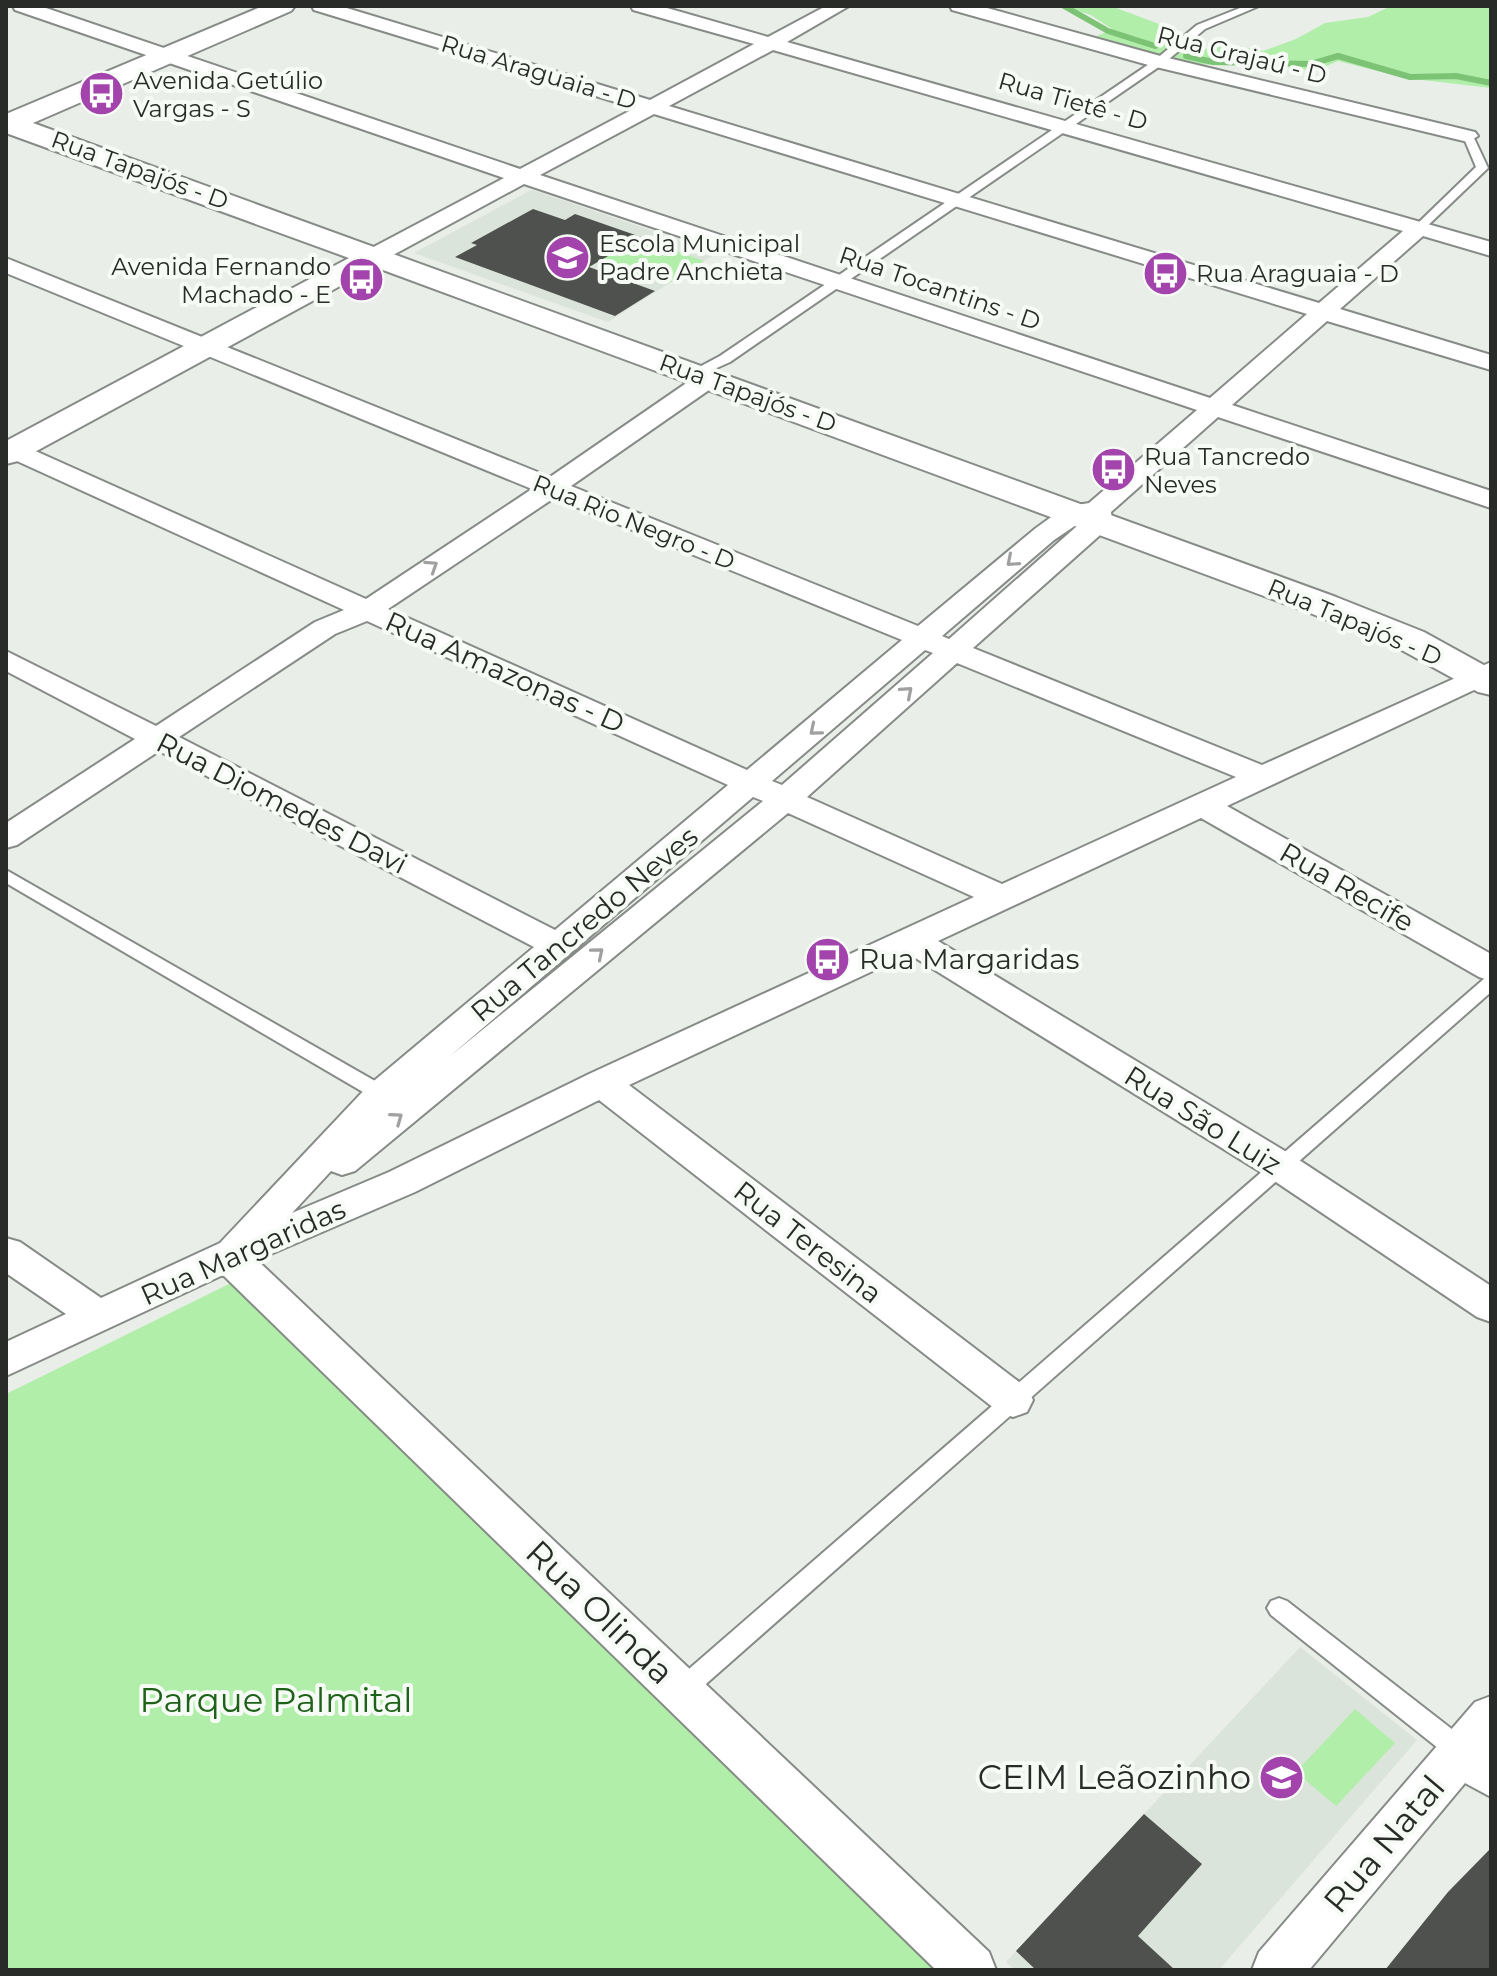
<svg xmlns="http://www.w3.org/2000/svg" width="1497" height="1976" font-family="Montserrat,sans-serif">
<style>
.built{fill:#dbe4da}
.green{fill:#b0eea9}
.lines{fill:none;stroke-linecap:round;stroke-linejoin:round}
.stream{stroke:#7dc376;stroke-width:6}
.building{fill:#4e514d}
.lane-casing{stroke:#878b87;stroke-width:4}
.street-casing{stroke:#878b87;stroke-width:4}
.secondary-casing{stroke:#878b87;stroke-width:4}
.lane{fill:#fff;fill-rule:evenodd}
.street{fill:#fff;fill-rule:evenodd}
.secondary{fill:#fff;fill-rule:evenodd}
.oneway{stroke:#9fa09f}
.labels{text-anchor:middle;dominant-baseline:central;stroke-width:8;stroke-linejoin:round;paint-order:stroke}
.far-street-label{font-size:24px;fill:#292b29;stroke:#f7fbf6}
.far-poi-label{font-size:24px;fill:#292b29;stroke:#f7fbf6;text-anchor:start}
.street-label{font-size:28px;fill:#292b29;stroke:#f7fbf6}
.poi-label{font-size:28px;fill:#292b29;stroke:#f7fbf6;text-anchor:start}
.near-street-label{font-size:34px;fill:#292b29;stroke:#f7fbf6}
.near-park-label{font-size:34px;fill:#1d6218;stroke:#f7fbf6}
.near-poi-label{font-size:34px;fill:#292b29;stroke:#f7fbf6;text-anchor:end}
</style>
<rect width="100%" height="100%" fill="#eaeee9"/>
<!-- built -->
<g class="built">
<polygon points="531,190 539,192 717,253 608,322 414,253"/>
<polygon points="1300,1647 1417,1740 1219,1970 1015,1970 1006,1962"/>
</g>
<!-- green -->
<g class="green">
<polygon points="1063,6 1111,6 1178,31 1168,43 1203,50 1222,43 1263,51 1296,39 1325,23 1368,17 1391,6 1491,6 1491,88 1405,78 1338,61 1315,71 1260,63 1189,65 1091,39 1112,29 1091,15"/>
<polygon points="638,238 704,261 667,284 601,260"/>
<polygon points="233,1282 944,1970 6,1970 6,1394"/>
<polygon points="1355,1709 1395,1743 1336,1806 1296,1772"/>
</g>
<g class="lines">
<!-- stream -->
<g class="stream">
<polyline points="1064,6 1108,31 1155,46"/>
<polyline points="1186,56 1213,62 1311,64 1338,56 1410,77 1456,76 1491,83"/>
</g>
</g>
<!-- building -->
<g class="building">
<polygon points="533,209 565,220 575,214 641,237 589,267 655,291 615,316 455,257 477,245 471,243"/>
<polygon points="1144,1814 1202,1864 1138,1936 1175,1970 1036,1970 1016,1951"/>
<polygon points="1491,1848 1491,1970 1385,1970 1448,1892"/>
</g>
<g class="lines">
<defs>
<g id="lane">
<polygon points="1245,6 1259,6 1205,29 1163,64 730,362 699,376 688,373 720,356 1155,60 1197,25"/>
<polygon points="1464,134 1473,136 1488,168 1422,231 1414,231 1414,227 1476,167 1463,136"/>
<polygon points="6,870 389,1089 391,1094 389,1099 375,1099 6,883"/>
<polygon points="1491,976 1491,992 690,1698 682,1701 674,1698 670,1690 674,1682 1485,978"/>
<polygon points="1279,1598 1287,1601 1471,1744 1474,1752 1471,1760 1462,1763 1453,1760 1271,1615 1267,1608 1271,1601"/>
</g>
<g id="street">
<path d="M13,6H40L520,169L635,108L314,10L312,6H340L650,100L754,44L633,10L631,6H660L768,37L826,6H849L787,42L1491,242V256L1423,236L1340,309L1491,355V370L1327,321L1232,405L1491,491V508L1218,417L1111,512L1112,522L1108,528L973,648L1262,765L1491,662V682L1227,806L1491,954V981L1479,977L1201,818L938,941L1293,1156L1491,1286V1322L1477,1317L1267,1176L909,954L629,1085L1027,1388L1033,1400L1027,1412L1013,1417L999,1412L599,1100L415,1192L257,1260L989,1952L996,1970H936L223,1275L6,1376V1342L66,1314L6,1273V1238L20,1242L101,1298L220,1243L369,1085L534,947L159,751L17,845L6,848V823L135,739L6,671V651L156,726L315,622L344,610L6,456V444L22,445L366,599L532,489L6,273V258L550,477L701,373H719L722,378L719,383L571,486L918,626L1036,528L1065,507L1089,503L1197,410L524,184L382,261H366L363,256L366,251L504,178L15,10ZM773,50L1403,231L1319,303L669,106ZM654,114L1307,314L1210,398L540,175ZM554,498L902,640L747,770L388,609ZM1085,519L949,639L942,636L1054,540ZM367,621L728,785L555,930L179,737L335,634ZM925,650L933,653L782,785L772,781ZM957,663L1236,777L1002,884L807,797ZM753,797L763,801L449,1057ZM788,813L974,897L589,1074L389,1172L292,1213L331,1171L342,1175L355,1171Z"/>
<polygon points="950,6 980,6 1164,57 1475,132 1478,136 1468,142 1152,66 952,10"/>
<polygon points="1491,1696 1491,1797 1465,1783 1309,1970 1252,1970 1259,1952 1475,1702"/>
</g>
<polygon id="secondary" points="263,6 295,6 291,11 33,123 1336,597 1424,632 1491,669 1491,695 1478,692 1398,648 1310,613 375,267 18,461 6,464 6,441 349,258 6,133 6,114"/>
</defs>
<!-- lane casing -->
<use href="#lane" class="lane-casing"/>
<!-- street casing -->
<use href="#street" class="street-casing"/>
<!-- secondary casing -->
<use href="#secondary" class="secondary-casing"/>
<!-- lane -->
<use href="#lane" class="lane"/>
<!-- street -->
<use href="#street" class="street"/>
<!-- secondary -->
<use href="#secondary" class="secondary"/>
</g>
<!-- one-way arrows -->
<defs><path id="oneway-chevron" d="M-2-3.5L2.5 0L-2 3.5" fill="none" stroke-width="1.6" stroke-linecap="round" stroke-linejoin="round" transform="scale(2)"/></defs>
<g class="oneway">
<use href="#oneway-chevron" transform="translate(1012 561) rotate(139)"/>
<use href="#oneway-chevron" transform="translate(432 566) rotate(-33)"/>
<use href="#oneway-chevron" transform="translate(907 692) rotate(-41)"/>
<use href="#oneway-chevron" transform="translate(815 730) rotate(140)"/>
<use href="#oneway-chevron" transform="translate(598 953) rotate(-40)"/>
<use href="#oneway-chevron" transform="translate(397 1118) rotate(-36)"/>
</g>
<!-- icons -->
<defs>
<symbol id="bus-disc" viewBox="-11 -11 22 22"><circle r="9.5" fill="#a344ad" stroke="#f7fbf6"/><path d="M-5-6H5V4H4V6H2V4H-2V6H-4V4H-5ZM-3.5-4V0h7V-4ZM-3.5 1.2v1.5H-2V1.2ZM2 1.2v1.5H3.5V1.2Z" fill="#fff"/></symbol>
<symbol id="school-disc" viewBox="-11 -11 22 22"><circle r="9.5" fill="#a344ad" stroke="#f7fbf6"/><path d="M0-5L7-2L0 1L-7-2ZM-4 1L0 2.5L4 1V4Q0 6-4 4Z" fill="#fff"/></symbol>
</defs>
<g fill-rule="evenodd">
<use href="#bus-disc" x="76" y="68" width="51" height="51"/>
<use href="#school-disc" x="542" y="232" width="51" height="51"/>
<use href="#bus-disc" x="1140" y="248" width="51" height="51"/>
<use href="#bus-disc" x="336" y="254" width="51" height="51"/>
<use href="#bus-disc" x="1088" y="444" width="51" height="51"/>
<use href="#bus-disc" x="802" y="934" width="51" height="51"/>
<use href="#school-disc" x="1256" y="1752" width="51" height="51"/>
</g>
<g class="labels">
<!-- far-street labels -->
<g class="far-street-label">
<text transform="translate(1242 55) rotate(14)">Rua Grajaú - D</text>
<text transform="translate(539 72) rotate(17)">Rua Araguaia - D</text>
<text transform="translate(1073 101) rotate(16)">Rua Tietê - D</text>
<text transform="translate(140 170) rotate(20)">Rua Tapajós - D</text>
<text transform="translate(940 288) rotate(19)">Rua Tocantins - D</text>
<text transform="translate(748 393) rotate(20)">Rua Tapajós - D</text>
<text transform="translate(634 522) rotate(22)">Rua Rio Negro - D</text>
<text transform="translate(1355 622) rotate(23)">Rua Tapajós - D</text>
</g>
<!-- far-poi labels -->
<g class="far-poi-label">
<text x="133" y="80">Avenida Getúlio<tspan x="133" dy="28">Vargas - S</tspan></text>
<text x="599" y="243">Escola Municipal<tspan x="599" dy="28">Padre Anchieta</tspan></text>
<text x="331" y="266" text-anchor="end">Avenida Fernando<tspan x="331" dy="28">Machado - E</tspan></text>
<text x="1196" y="273">Rua Araguaia - D</text>
<text x="1144" y="456">Rua Tancredo<tspan x="1144" dy="28">Neves</tspan></text>
</g>
<!-- street labels -->
<g class="street-label">
<text transform="translate(505 672) rotate(24)">Rua Amazonas - D</text>
<text transform="translate(282 803) rotate(27)">Rua Diomedes Davi</text>
<text transform="translate(1347 887) rotate(30)">Rua Recife</text>
<text transform="translate(584 924) rotate(-40)">Rua Tancredo Neves</text>
<text transform="translate(1203 1120) rotate(32)">Rua São Luiz</text>
<text transform="translate(808 1242) rotate(38)">Rua Teresina</text>
<text transform="translate(243 1252) rotate(-24)">Rua Margaridas</text>
</g>
<!-- poi labels -->
<g class="poi-label">
<text x="859" y="959">Rua Margaridas</text>
</g>
<!-- near-street labels -->
<g class="near-street-label">
<text transform="translate(600 1612) rotate(44)">Rua Olinda</text>
<text transform="translate(1384 1844) rotate(-50)">Rua Natal</text>
</g>
<!-- near-park labels -->
<g class="near-park-label">
<text x="276" y="1700">Parque Palmital</text>
</g>
<!-- near-poi labels -->
<g class="near-poi-label">
<text x="1251" y="1777">CEIM Leãozinho</text>
</g>
</g>
<!-- border -->
<rect width="1497" height="1976" fill="none" stroke="#292b29" stroke-width="16"/>
</svg>
